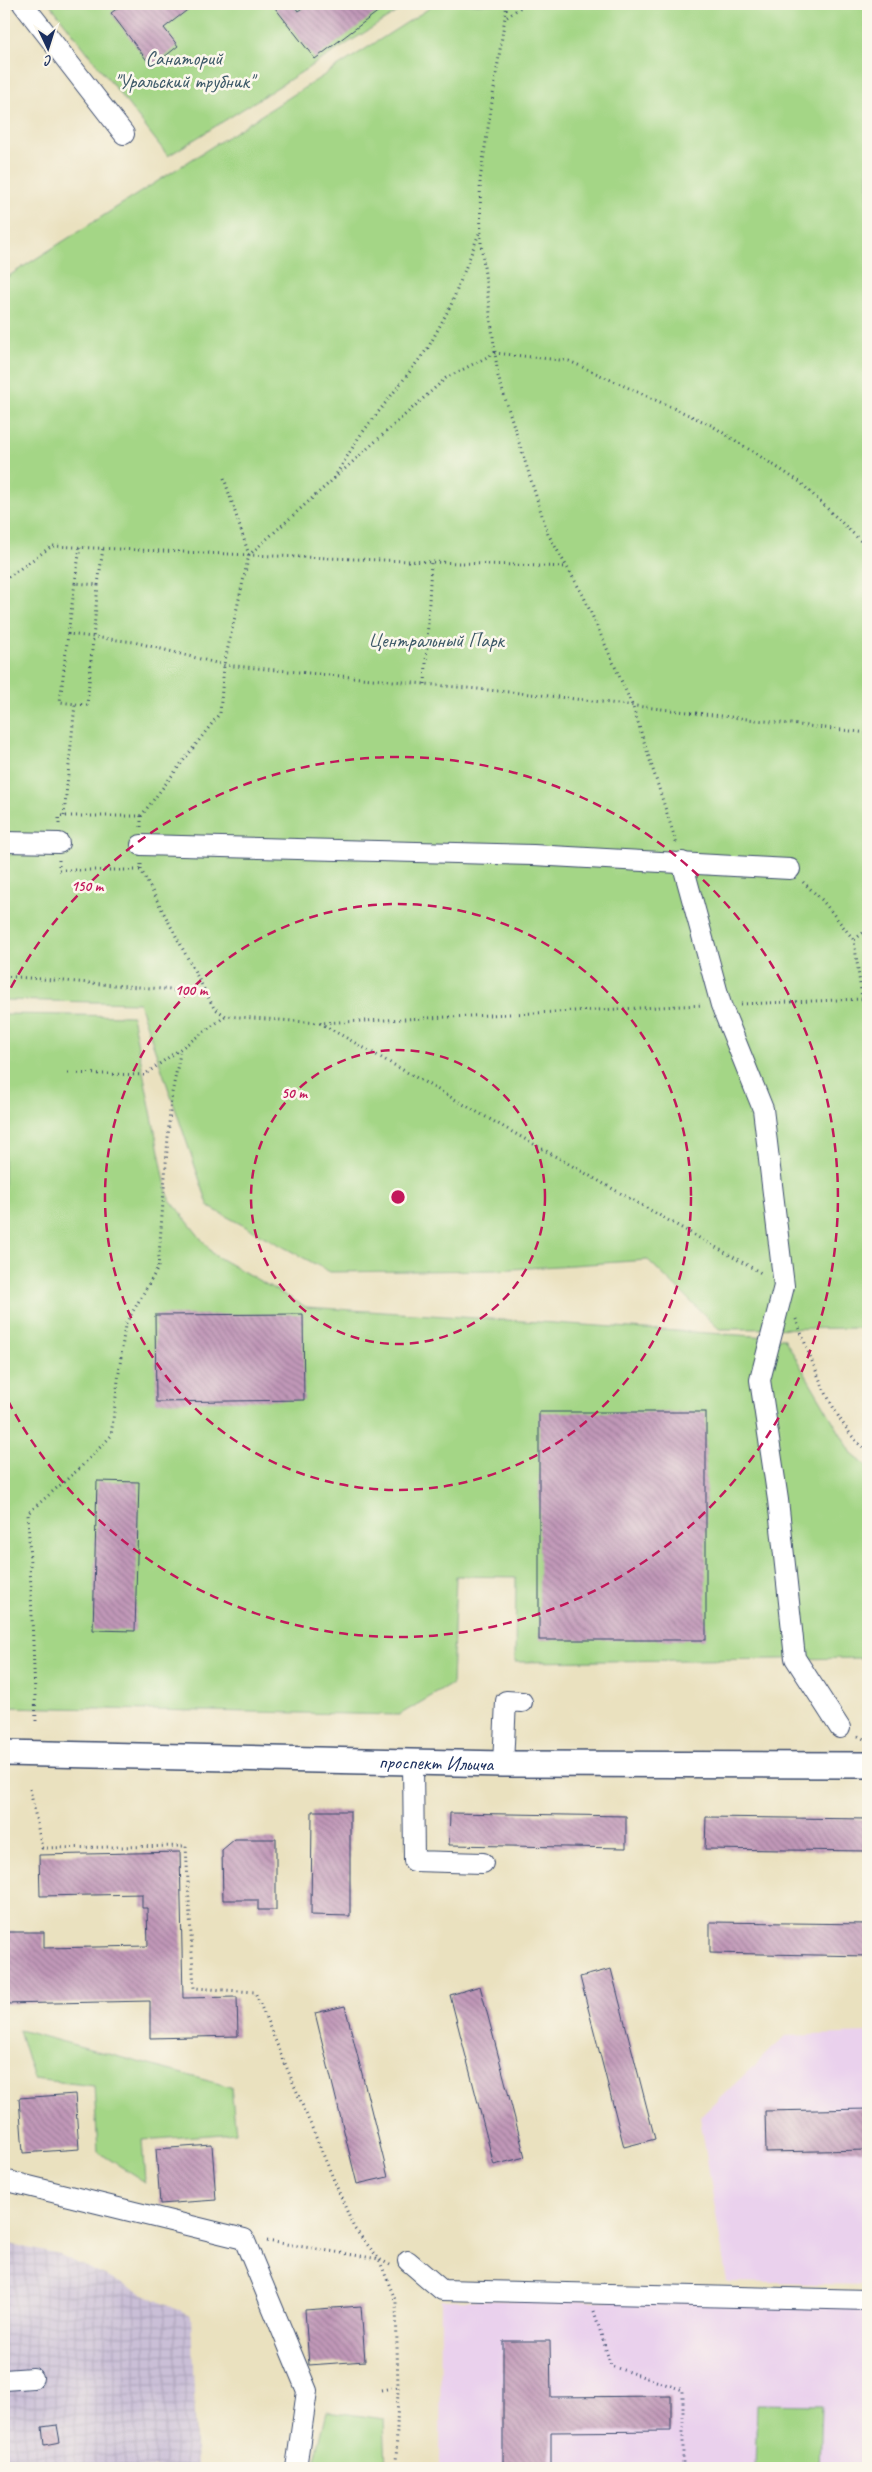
<svg xmlns="http://www.w3.org/2000/svg" width="872" height="2472" font-family="Caveat,sans-serif">
<style>
.built{fill:#ead1ed}
.industrial{fill:url(#industrial-grid)}
.green{fill:#a4d686;stroke:#608272}
.building{fill:url(#building-back-hatch)}
.lines{fill:none;stroke-linecap:round;stroke-linejoin:round}
.minor-casing{stroke:#3a4a6d;stroke-width:22}
.major-casing{stroke:#3a4a6d;stroke-width:28}
.path{stroke:#3a4a6d;stroke-width:3;stroke-dasharray:1 4;stroke-linecap:butt}
.minor{stroke:#fff;stroke-width:20}
.major{stroke:#fff;stroke-width:25}
.ring{fill:none;stroke:#c2185b;stroke-width:2.5;stroke-dasharray:9 6}
.labels{text-anchor:middle;dominant-baseline:central;stroke-width:5;stroke-linejoin:round;paint-order:stroke}
.park-label{font-size:20px;fill:#3d5968;stroke:#fbf7ec}
.street-label{font-size:20px;fill:#1b2f5e;stroke:#fbf7ec}
.centre{fill:#c2185b;stroke:#fbf7ec;stroke-width:2.5}
.ring-label{font-size:15px;text-anchor:middle;font-weight:bold;fill:#c2185b;stroke:#fbf7ec;stroke-width:5;stroke-linejoin:round;paint-order:stroke}
</style>
<defs>
<pattern id="industrial-grid" width="8" height="8" patternUnits="userSpaceOnUse" patternTransform="scale(1.25)"><rect width="8" height="8" fill="#cabfd7"/><path d="M0 4h8M4 0v8" fill="none" stroke="#ada4bb"/></pattern>
<pattern id="building-back-hatch" width="6" height="6" patternUnits="userSpaceOnUse" patternTransform="scale(1.25)"><rect width="6" height="6" fill="#c198b8"/><path d="M-1 5l2 2M0 0l6 6M5-1l2 2" fill="none" stroke="#9c7c99"/></pattern>
</defs>
<rect width="100%" height="100%" fill="#fbf7ec"/>
<filter id="ink" filterUnits="userSpaceOnUse"><feTurbulence type="fractalNoise" baseFrequency=".02" numOctaves="2"/><feDisplacementMap in="SourceGraphic" scale="10" xChannelSelector="R" yChannelSelector="G"/><feConvolveMatrix kernelMatrix="1 2 1 2 8 2 1 2 1" color-interpolation-filters="sRGB"/></filter>
<filter id="wash" filterUnits="userSpaceOnUse"><feTurbulence type="fractalNoise" baseFrequency=".0096" numOctaves="4" result="noise"/><feDisplacementMap in="SourceGraphic" scale="20" xChannelSelector="R" yChannelSelector="G"/><feGaussianBlur stdDeviation="1.12" result="paint"/><feColorMatrix in="noise" values="0 0 0 0 0 0 0 0 0 0 0 0 0 0 0 0 0 1.4 0 .05"/><feComposite in="paint" operator="in"/></filter>
<g filter="url(#wash)">
<rect width="100%" height="100%" fill="#eae1bf"/>
<!-- built -->
<g class="built">
<polygon points="868,2033 868,2285 727,2282 700,2117 785,2036"/>
<polygon points="441,2300 868,2302 868,2468 440,2468"/>
</g>
<!-- industrial -->
<polygon class="industrial" points="4,2243 60,2255 191,2316 197,2468 4,2468"/>
<!-- green -->
<g class="green">
<polygon points="50,4 410,4 168,156"/>
<polygon points="436,4 868,4 868,1328 719,1329 648,1260 497,1270 330,1272 209,1207 139,1003 4,1000 4,279"/>
<polygon points="4,1014 132,1016 168,1197 214,1255 306,1307 784,1338 853,1455 868,1467 868,1658 515,1662 516,1577 456,1576 452,1684 399,1715 4,1707"/>
<polygon points="19,2030 231,2087 236,2133 142,2140 145,2182 98,2152 94,2086 34,2079"/>
<polygon points="757,2404 821,2405 819,2468 755,2468"/>
<polygon points="327,2411 384,2419 386,2468 313,2468"/>
</g>
<g id="blocks">
<!-- building -->
<g class="building">
<polygon points="123,4 195,4 164,28 178,46 152,67 111,13"/>
<polygon points="272,4 293,4 298,11 308,4 388,4 315,59"/>
<polygon points="303,1314 304,1400 156,1402 155,1315"/>
<rect x="539" y="1412" width="167" height="228"/>
<polygon points="97,1481 139,1482 135,1631 93,1630"/>
<polygon points="312,1811 350,1811 350,1916 311,1915"/>
<polygon points="450,1813 626,1816 626,1848 449,1845"/>
<polygon points="706,1817 868,1819 868,1851 705,1849"/>
<polygon points="235,1839 276,1839 276,1910 258,1910 258,1900 223,1900 222,1850"/>
<polygon points="180,1852 183,1998 237,1997 238,2036 150,2038 150,2001 4,2004 4,1932 44,1932 44,1948 148,1946 147,1908 142,1908 142,1894 40,1896 39,1855"/>
<polygon points="710,1922 868,1924 868,1956 710,1953"/>
<polygon points="611,1969 655,2139 624,2147 580,1977"/>
<polygon points="480,1986 525,2157 494,2165 450,1995"/>
<polygon points="345,2006 388,2177 357,2184 315,2013"/>
<polygon points="75,2094 79,2149 23,2153 19,2098"/>
<polygon points="868,2109 868,2150 766,2152 765,2111"/>
<polygon points="212,2145 216,2200 160,2204 156,2149"/>
<polygon points="361,2306 365,2361 309,2365 305,2310"/>
<polygon points="503,2341 550,2341 551,2397 671,2396 671,2431 551,2432 551,2468 503,2468"/>
<polygon points="57,2425 60,2442 44,2445 42,2427"/>
</g>
</g>
</g>
<g filter="url(#ink)">
<use href="#blocks" fill-opacity="0" stroke="#3a4a6d" stroke-width="1"/>
<g class="lines">
<defs>
<g id="minor">
<polyline points="23,4 124,134"/>
<polyline points="4,842 59,843"/>
<polyline points="141,845 533,855 790,869"/>
<polyline points="682,862 721,1005 763,1109 784,1286 760,1380 778,1500 795,1658 840,1728"/>
<polyline points="413,1761 414,1861 483,1863"/>
<polyline points="503,1764 506,1701 522,1702"/>
<polyline points="4,2180 244,2239 307,2391 296,2468"/>
<polyline points="408,2261 442,2290 868,2300"/>
<polyline points="4,2380 33,2378"/>
</g>
<g id="major">
<path id="s1" d="M4,1753L503,1764L868,1765"/>
</g>
</defs>
<!-- minor casing -->
<use href="#minor" class="minor-casing"/>
<!-- major casing -->
<use href="#major" class="major-casing"/>
<!-- path -->
<g class="path">
<polyline points="507,4 480,180 481,243 498,376 548,534 583,595 633,707 677,845"/>
<polyline points="507,17 525,4"/>
<polyline points="224,478 249,555"/>
<polyline points="334,478 359,437 428,348 451,305 480,231"/>
<polyline points="4,580 52,546 249,555 446,378 495,353 569,361 711,425 800,482 868,548"/>
<polyline points="75,583 80,547"/>
<polyline points="98,585 103,548"/>
<polyline points="68,634 75,583 98,585 87,705 75,704"/>
<polyline points="425,684 431,562"/>
<polyline points="64,816 75,704 60,702 68,634 134,642 224,665 541,695 868,733"/>
<polyline points="141,816 220,713 224,665 249,555 567,567"/>
<polyline points="59,824 59,816 141,816 141,828"/>
<polyline points="59,860 59,870 141,870"/>
<polyline points="141,864 141,870 214,1008 226,1016 320,1023 703,1005"/>
<polyline points="803,882 822,900 854,940"/>
<polyline points="4,976 163,989 207,995"/>
<polyline points="862,999 854,940 868,929"/>
<polyline points="741,1004 862,999 868,1016"/>
<polyline points="320,1023 763,1274"/>
<polyline points="68,1073 144,1075 226,1016"/>
<path d="M796,1319C811,1359 834,1426 868,1452"/>
<polyline points="36,1721 28,1513 80,1468 111,1436 125,1325 158,1268 171,1098 181,1049"/>
<polyline points="858,1736 868,1741"/>
<polyline points="30,1789 42,1848 186,1846 194,1988 255,1992 354,2228 379,2259 396,2302 398,2387 396,2468"/>
<polyline points="267,2241 379,2259 390,2265"/>
<polyline points="594,2311 611,2366 683,2390 683,2468"/>
<polyline points="381,2390 398,2387"/>
</g>
<!-- minor -->
<use href="#minor" class="minor"/>
<!-- major -->
<use href="#major" class="major"/>
</g>
</g>
<!-- distance rings -->
<g class="ring">
<circle cx="398" cy="1197" r="147"/>
<circle cx="398" cy="1197" r="293"/>
<path d="M4 1001A440 440 0 1 1 4 1393"/>
</g>
<g class="labels">
<!-- park labels -->
<g class="park-label">
<text x="184" y="58">Санаторий<tspan x="184" dy="23">"Уральский трубник"</tspan></text>
<text x="436" y="640">Центральный Парк</text>
</g>
<!-- street labels -->
<g class="street-label">
<text stroke="none"><textPath href="#s1" startOffset="432">проспект Ильича</textPath></text>
</g>
</g>
<circle cx="398" cy="1197" r="8" class="centre"/>
<g class="ring-label">
<text x="87" y="891">150 m</text>
<text x="191" y="995">100 m</text>
<text x="294" y="1098">50 m</text>
</g>
<!-- margin -->
<rect width="872" height="2472" fill="none" stroke="#fbf7ec" stroke-width="20"/>
<!-- north arrow -->
<g transform="translate(48 48) rotate(176)" stroke="#fbf7ec" stroke-width="4" paint-order="stroke">
<path d="M0-4L9 19L0 12L-9 19Z" fill="#1b2f5e"/>
<text y="-8" font-size="14" font-weight="bold" text-anchor="middle" fill="#1b2f5e">С</text>
</g>
</svg>
